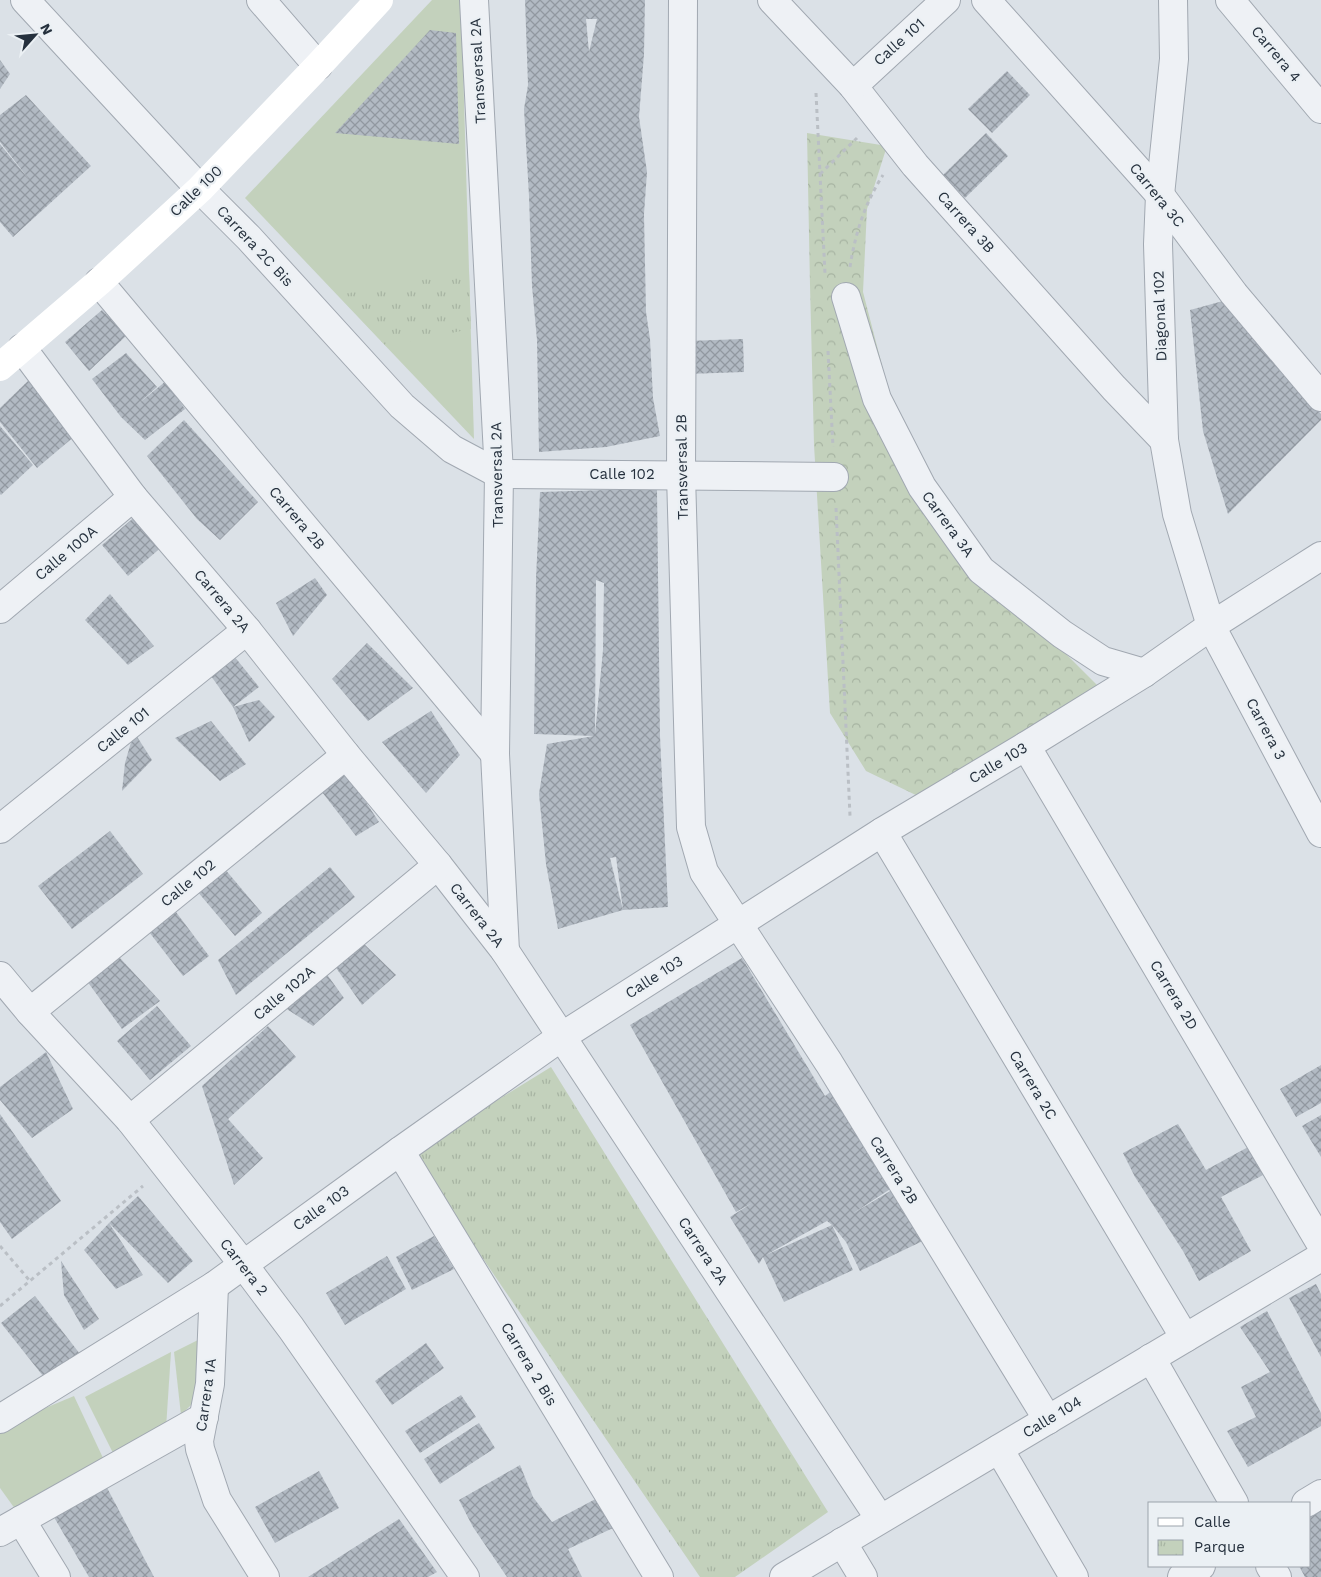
<svg xmlns="http://www.w3.org/2000/svg" width="1321" height="1577" font-family="'Work Sans',sans-serif">
<style>
.grass{fill:#c3d1bc}
.forest{fill:url(#forest-crowns)}
.park{fill:url(#park-tufts)}
.building{fill:url(#building-cross-hatch);fill-rule:evenodd}
.lines{fill:none;stroke-linecap:round;stroke-linejoin:round}
.street-casing{stroke:#a1a8b1;stroke-width:30}
.path{stroke:#babfc5;stroke-width:3;stroke-dasharray:4 4;stroke-linecap:butt}
.street{stroke:#eef1f5;stroke-width:28}
.secondary{stroke:#fff;stroke-width:28}
.labels{text-anchor:middle;dominant-baseline:central;stroke-width:4.5;stroke-linejoin:round;paint-order:stroke}
.street-label{font-size:15px;fill:#25303d;stroke:#ebf0f4}
</style>
<defs>
<pattern id="forest-crowns" width="20" height="18" patternUnits="userSpaceOnUse" patternTransform="scale(1.25)"><rect width="20" height="18" fill="#c3d1bc"/><path d="M2 6a3 3 0 1 1 6 0M12 15a3 3 0 1 1 6 0" fill="none" stroke="#a7b4a2"/></pattern>
<pattern id="park-tufts" width="24" height="20" patternUnits="userSpaceOnUse" patternTransform="scale(1.25)"><rect width="24" height="20" fill="#c3d1bc"/><path d="M3 7l-1-3M5 7V3M7 7l1-3M15 17l-1-3M17 17v-4M19 17l1-3" fill="none" stroke="#a7b4a2"/></pattern>
<pattern id="building-cross-hatch" width="8" height="8" patternUnits="userSpaceOnUse" patternTransform="scale(1.25)"><rect width="8" height="8" fill="#b2bac3"/><path d="M0 0l8 8M0 8l8-8" fill="none" stroke="#9198a0"/></pattern>
</defs>
<rect width="100%" height="100%" fill="#dbe1e7"/>
<!-- grass -->
<g class="grass">
<polygon points="432,0 461,0 474,439 245,198"/>
<polygon points="198,1340 208,1388 181,1415 174,1352"/>
<polygon points="171,1352 166,1428 115,1457 85,1397"/>
<polygon points="74,1396 103,1458 18,1513 0,1488 0,1427"/>
</g>
<!-- forest -->
<polygon class="forest" points="807,133 887,146 867,209 863,292 900,435 1018,606 1106,694 924,799 866,771 830,713 814,445 810,285"/>
<!-- park -->
<g class="park">
<polygon points="469,272 471,329 386,346 338,295"/>
<polygon points="551,1067 828,1512 735,1577 700,1577 411,1153"/>
</g>
<!-- building -->
<g class="building">
<path d="M525,0H645L644,54L639,117L647,172L644,214L646,312L650,339L653,398L660,436L606,447L539,452L537,340L532,286L529,196L524,109L528,85ZM586,19H597L589,52Z"/>
<polygon points="430,30 456,33 459,144 335,133"/>
<polygon points="0,60 10,74 0,89"/>
<polygon points="1007,71 1030,95 992,133 968,109"/>
<polygon points="26,95 91,166 13,237 0,222 0,144 31,182 0,142 0,115"/>
<polygon points="986,133 1008,156 965,198 943,175"/>
<polygon points="1223,301 1321,414 1321,420 1228,514 1203,431 1190,310"/>
<polygon points="102,310 127,335 89,371 65,342"/>
<polygon points="743,339 744,372 688,374 687,341"/>
<polygon points="126,353 157,387 138,404 166,381 185,409 145,440 121,417 92,379"/>
<polygon points="30,379 76,435 37,468 0,422 0,408"/>
<polygon points="184,420 258,502 220,540 197,519 147,456"/>
<polygon points="0,426 33,465 1,495 0,494"/>
<path d="M606,490H657L660,736L668,907L623,910L616,857L610,858L623,910L558,929L546,864L539,794L547,744L594,736L534,734L536,579L540,492ZM596,580L604,583L603,650L595,734Z"/>
<polygon points="138,514 164,545 128,576 102,545"/>
<polygon points="315,578 327,595 293,636 276,603"/>
<polygon points="110,594 154,646 128,665 85,620"/>
<polygon points="367,643 413,688 368,721 332,679"/>
<polygon points="234,656 259,687 233,707 211,676"/>
<polygon points="259,700 275,717 249,742 233,707"/>
<polygon points="431,711 460,755 426,793 382,742"/>
<polygon points="211,721 246,764 220,781 175,738"/>
<polygon points="134,732 152,760 122,791 125,763"/>
<polygon points="342,766 379,822 356,836 322,792 333,781"/>
<polygon points="110,831 143,874 72,929 38,886"/>
<polygon points="330,867 355,897 236,995 218,960"/>
<polygon points="224,868 262,913 235,936 197,891"/>
<polygon points="173,908 209,956 183,976 146,928"/>
<polygon points="360,940 396,975 362,1005 332,962"/>
<polygon points="119,957 160,1001 122,1029 84,977"/>
<path d="M742,958L825,1096L833,1090L898,1184L852,1214L897,1187L929,1238L860,1271L846,1242L832,1225L853,1270L784,1302L763,1257L759,1264L730,1217L752,1203L736,1212L630,1025ZM827,1221L832,1225L766,1255Z"/>
<polygon points="323,969 344,998 313,1026 279,1004"/>
<polygon points="157,1006 191,1046 150,1080 117,1041"/>
<polygon points="268,1026 296,1057 228,1119 263,1158 234,1185 202,1086"/>
<polygon points="46,1052 73,1109 32,1138 0,1100 0,1087"/>
<polygon points="1321,1065 1321,1103 1296,1117 1280,1089"/>
<polygon points="0,1114 61,1201 12,1239 0,1222"/>
<polygon points="1321,1115 1321,1157 1302,1126"/>
<polygon points="1178,1124 1206,1170 1250,1146 1265,1174 1221,1197 1251,1251 1199,1281 1183,1251 1135,1177 1123,1153"/>
<polygon points="138,1196 193,1261 168,1283 109,1223 143,1275 116,1289 84,1250 109,1223"/>
<polygon points="434,1236 454,1269 412,1290 396,1257"/>
<polygon points="387,1256 406,1289 345,1325 326,1293"/>
<polygon points="61,1261 99,1319 84,1330 64,1295"/>
<polygon points="1316,1284 1321,1294 1321,1357 1289,1298"/>
<polygon points="35,1296 80,1354 47,1381 1,1323"/>
<polygon points="1267,1311 1321,1413 1321,1426 1248,1467 1227,1431 1256,1417 1241,1387 1270,1372 1240,1327"/>
<polygon points="426,1343 444,1368 392,1405 375,1381"/>
<polygon points="461,1395 476,1417 420,1453 405,1431"/>
<polygon points="479,1423 495,1448 440,1484 424,1459"/>
<polygon points="520,1465 533,1497 552,1522 607,1493 626,1522 568,1549 582,1577 507,1577 473,1527 459,1500"/>
<polygon points="319,1471 339,1508 275,1543 255,1507"/>
<polygon points="104,1482 154,1577 89,1577 48,1507"/>
<polygon points="1321,1501 1321,1577 1305,1577 1299,1566 1310,1566 1310,1507"/>
<polygon points="399,1519 437,1572 428,1577 308,1577"/>
</g>
<g class="lines">
<defs>
<g id="street">
<polyline points="25,0 200,189 249,238 402,406 452,449 499,474 834,477"/>
<polyline points="261,0 318,66"/>
<polyline points="474,0 499,474 495,754 505,951"/>
<polyline points="683,0 681,475 691,827 704,872 829,1063 1048,1420"/>
<polyline points="772,0 853,86 915,165 1114,388 1164,440"/>
<polyline points="986,0 1160,195 1234,294 1321,397"/>
<polyline points="1173,0 1174,59 1160,195 1158,244 1164,440 1177,514 1211,626 1321,833"/>
<polyline points="1230,0 1321,109"/>
<polyline points="853,86 946,0"/>
<polyline points="99,282 495,754"/>
<polyline points="846,297 877,399 922,487 981,570 1062,634 1103,661 1144,673"/>
<polyline points="22,348 133,497 247,630 346,755 438,865 505,951 880,1519"/>
<polyline points="0,609 133,497"/>
<polyline points="1026,746 1321,1244"/>
<polyline points="0,829 247,630"/>
<polyline points="882,832 1185,1338"/>
<polyline points="0,976 30,1012 130,1120 243,1264 291,1328 465,1577"/>
<polyline points="30,1012 346,755"/>
<polyline points="130,1120 438,865"/>
<polyline points="400,1151 659,1577"/>
<polyline points="214,1286 210,1384 199,1441 200,1449 217,1500 265,1577"/>
<polyline points="1151,1358 1234,1503"/>
<polyline points="0,1419 214,1286 400,1151 561,1037 882,832 1026,746 1144,673 1211,626 1321,556"/>
<polyline points="999,1449 1074,1577"/>
<polyline points="1306,1503 1321,1494"/>
<polyline points="21,1520 56,1577"/>
<polyline points="0,1532 204,1417"/>
<polyline points="842,1542 863,1577"/>
<polyline points="1270,1566 1277,1577"/>
<polyline points="784,1577 1321,1257"/>
<polyline points="1182,1577 1201,1566"/>
</g>
</defs>
<!-- street casing -->
<use href="#street" class="street-casing"/>
<!-- path -->
<g class="path">
<polyline points="816,93 825,274"/>
<polyline points="820,174 857,138"/>
<path d="M850,267C855,234 865,203 883,175"/>
<polyline points="828,351 833,447"/>
<polyline points="836,508 850,816"/>
<polyline points="0,1246 30,1281"/>
<polyline points="0,1306 143,1186"/>
</g>
<!-- street -->
<use href="#street" class="street"/>
<!-- secondary -->
<polyline class="secondary" points="0,367 99,282 200,189 318,66 379,0"/>
</g>
<g class="labels">
<!-- street labels -->
<g class="street-label">
<text transform="translate(899 42) rotate(-42)">Calle 101</text>
<text transform="translate(1276 54) rotate(50)">Carrera 4</text>
<text transform="translate(478 71) rotate(-93)">Transversal 2A</text>
<text transform="translate(196 191) rotate(-44)">Calle 100</text>
<text transform="translate(1157 195) rotate(51)">Carrera 3C</text>
<text transform="translate(966 222) rotate(48)">Carrera 3B</text>
<text transform="translate(255 246) rotate(47)">Carrera 2C Bis</text>
<text transform="translate(1160 316) rotate(-92)">Diagonal 102</text>
<text transform="translate(682 467) rotate(-91)">Transversal 2B</text>
<text x="622" y="474">Calle 102</text>
<text transform="translate(497 475) rotate(-91)">Transversal 2A</text>
<text transform="translate(297 518) rotate(50)">Carrera 2B</text>
<text transform="translate(948 524) rotate(54)">Carrera 3A</text>
<text transform="translate(66 553) rotate(-40)">Calle 100A</text>
<text transform="translate(222 601) rotate(50)">Carrera 2A</text>
<text transform="translate(1266 729) rotate(62)">Carrera 3</text>
<text transform="translate(123 730) rotate(-39)">Calle 101</text>
<text transform="translate(998 763) rotate(-31)">Calle 103</text>
<text transform="translate(188 883) rotate(-39)">Calle 102</text>
<text transform="translate(477 915) rotate(52)">Carrera 2A</text>
<text transform="translate(654 977) rotate(-33)">Calle 103</text>
<text transform="translate(284 993) rotate(-40)">Calle 102A</text>
<text transform="translate(1174 995) rotate(59)">Carrera 2D</text>
<text transform="translate(1033 1085) rotate(59)">Carrera 2C</text>
<text transform="translate(894 1170) rotate(58)">Carrera 2B</text>
<text transform="translate(321 1208) rotate(-36)">Calle 103</text>
<text transform="translate(703 1251) rotate(57)">Carrera 2A</text>
<text transform="translate(244 1267) rotate(52)">Carrera 2</text>
<text transform="translate(529 1364) rotate(59)">Carrera 2 Bis</text>
<text transform="translate(206 1395) rotate(-82)">Carrera 1A</text>
<text transform="translate(1052 1417) rotate(-31)">Calle 104</text>
</g>
</g>
<!-- legend -->
<rect x="1148" y="1502" width="162" height="65" fill="#ebf0f4" stroke="#9ca3ab"/>
<rect x="1158" y="1518" width="25" height="8" fill="#ffffff" stroke="#9ca3ab"/>
<text x="1194" y="1527" font-size="15" fill="#25303d">Calle</text>
<rect x="1158" y="1540" width="25" height="15" fill="url(#park-tufts)" stroke="#9ca3ab"/>
<text x="1194" y="1552" font-size="15" fill="#25303d">Parque</text>
<!-- north arrow -->
<g transform="translate(35 35) rotate(63)" stroke="#ebf0f4" stroke-width="4" paint-order="stroke">
<path d="M0-4L9 19L0 12L-9 19Z" fill="#25303d"/>
<text y="-8" font-size="14" font-weight="bold" text-anchor="middle" fill="#25303d">N</text>
</g>
</svg>
